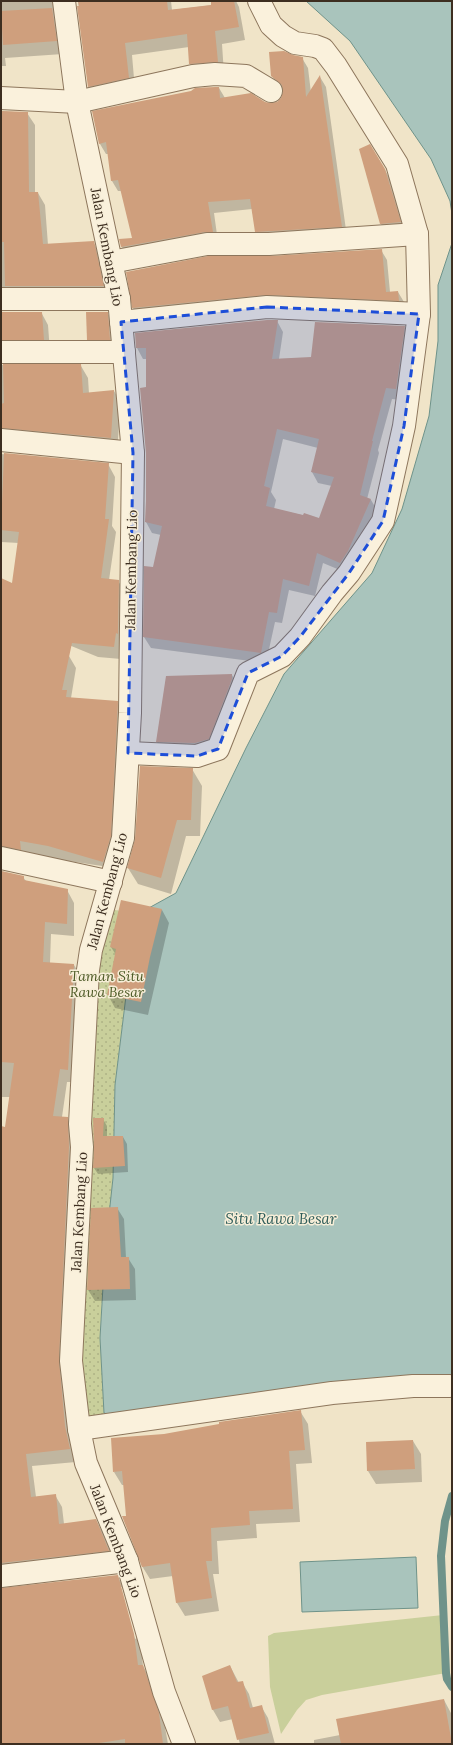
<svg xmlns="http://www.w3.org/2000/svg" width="453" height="1745" font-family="Lora,serif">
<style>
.grass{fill:#c9cf9b}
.park{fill:url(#park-dots)}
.water{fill:#a9c4bc;stroke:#6f938a}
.shadow{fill:#0003;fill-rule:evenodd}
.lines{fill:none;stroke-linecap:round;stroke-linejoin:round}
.stream{stroke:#6f938a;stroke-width:8}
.building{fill:#cf9f7d;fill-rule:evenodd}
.minor-casing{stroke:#8d765c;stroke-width:24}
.minor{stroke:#faf1dc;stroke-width:22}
.marked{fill:#1d4ed8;fill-opacity:0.2;stroke:#1d4ed8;stroke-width:3;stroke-dasharray:8 5;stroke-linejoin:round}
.labels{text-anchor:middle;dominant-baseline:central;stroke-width:3;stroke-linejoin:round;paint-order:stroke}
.street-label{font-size:14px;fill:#3d2e20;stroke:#f7eed8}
.park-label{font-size:14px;font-style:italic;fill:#4d5a26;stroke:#f7eed8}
.water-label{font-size:15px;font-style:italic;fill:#2f5d5a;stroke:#f7eed8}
</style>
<defs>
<pattern id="park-dots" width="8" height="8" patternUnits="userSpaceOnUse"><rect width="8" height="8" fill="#c9cf9b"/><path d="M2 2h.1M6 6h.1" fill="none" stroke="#aeb285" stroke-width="1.8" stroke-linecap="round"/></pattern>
</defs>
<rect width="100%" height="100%" fill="#f0e4c8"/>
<!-- grass -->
<polygon class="grass" points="443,1615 446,1673 322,1695 306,1700 297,1710 281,1734 270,1687 268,1636 274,1633"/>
<!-- park -->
<polygon class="park" points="103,907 136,915 115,1085 113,1178 102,1298 100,1338 105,1425 79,1429 77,1243"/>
<!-- water -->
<g class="water">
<polygon points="306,1 452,1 452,214 450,201 431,159 350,41"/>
<polygon points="452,243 452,1376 430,1375 114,1417 104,1413 100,1338 105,1252 113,1178 115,1085 136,915 176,893 246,748 284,674 372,573 402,509 429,416 438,341 438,285"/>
<polygon points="416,1557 418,1608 302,1612 300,1562"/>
</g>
<!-- shadow -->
<g class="shadow">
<polygon points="1,1 70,1 63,54 5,58 6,66 1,66"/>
<polygon points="72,1 171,1 172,10 213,5 212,1 236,1 239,7 245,40 222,44 224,74 197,76 190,64 189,47 132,55 135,90 96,99 89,86 78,2"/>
<polygon points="293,56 302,58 308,68 311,93 320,77 326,87 347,237 262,242 256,231 252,209 214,213 218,242 128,258 122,247 120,240 134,239 122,191 118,191 112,181 109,154 106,154 100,144 93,112 219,88 225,98 270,104 277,103 282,98 284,92 278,87 272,76"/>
<polygon points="1,111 27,113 35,125 35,193 38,193 45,205 48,245 93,242 100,254 110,299 1,301"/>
<polygon points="385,170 391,181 406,233 387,234 381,224"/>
<polygon points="381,250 387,260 390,292 398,292 404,302 405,311 139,318 133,308 127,273 270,257"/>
<polygon points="1,312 41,312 48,325 50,352 1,354"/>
<polygon points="107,312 115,326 117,352 96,352 88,339"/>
<path d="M277,321L283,332L279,359L312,358L404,327L410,338L402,400L392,399L378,450L379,453L367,499L371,500L377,510L347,573L323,563L315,596L289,590L282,623L275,622L266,663L151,648L144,637L154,568L161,535L152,533L146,522L147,501V359H143L137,348ZM283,439L318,448L312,472L318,483L332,486L320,519L274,509L276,500L271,492Z"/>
<polygon points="1,365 81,366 88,378 89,394 114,391 121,403 117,450 1,443"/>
<polygon points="1,454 108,464 115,477 112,526 116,532 109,580 118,581 126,593 121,659 98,657 1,617 1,579 13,584 19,543 1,542"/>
<polygon points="1,642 69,656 76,668 71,698 117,702 124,714 117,849 105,872 102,866 1,851"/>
<polygon points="232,675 241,691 217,755 167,758 157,742"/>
<polygon points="192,769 202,786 200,836 186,836 171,894 138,884 128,868"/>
<polygon points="1,871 23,877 26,881 67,890 74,903 74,936 51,934 50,963 74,965 81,977 75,1082 67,1082 62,1117 67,1118 74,1130 76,1462 32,1466 36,1497 55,1495 62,1507 64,1524 96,1520 103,1533 115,1563 1,1578 1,1127 6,1128 10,1097 1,1097"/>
<polygon points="122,902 162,910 169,923 148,1015 115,1008 108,995 116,955 111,947"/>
<polygon points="103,1119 107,1126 107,1137 123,1137 127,1144 128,1172 98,1174 94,1168"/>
<polygon points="117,1208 124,1219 126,1258 128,1258 135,1269 136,1300 95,1301 88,1290 92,1209"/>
<polygon points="300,1411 308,1424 312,1463 296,1464 300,1522 256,1524 257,1538 217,1541 219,1574 213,1574 219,1611 185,1616 177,1603 173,1576 150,1579 142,1566 127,1517 124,1485 122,1485 114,1472 164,1435"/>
<polygon points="413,1441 421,1454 422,1482 376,1484 368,1471"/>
<path d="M117,1576L125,1588L141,1647L143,1666L150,1679L165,1727L168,1744H1V1589ZM120,1587H122L137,1638L135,1639Z"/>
<polygon points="230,1666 239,1683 242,1682 249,1694 253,1708 261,1706 268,1718 275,1744 240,1744 233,1719 220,1722 213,1710 204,1677"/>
<polygon points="444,1700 452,1715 452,1744 314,1744 314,1740 340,1735"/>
</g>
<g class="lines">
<!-- stream -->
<polyline class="stream" points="452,1496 445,1521 441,1556 446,1673 447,1679 452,1687"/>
</g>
<!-- building -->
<g class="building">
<polygon points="78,1 167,1 168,10 211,5 211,1 234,1 239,27 215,31 218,62 189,64 187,34 125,43 129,78 88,87 77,6 79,6"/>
<polygon points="52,8 57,41 3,45 1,11"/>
<polygon points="284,51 293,55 303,57 306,97 320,75 342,227 255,232 250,199 208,202 213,232 205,232 121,247 119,239 132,238 118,180 111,181 106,142 99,144 92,111 191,91 195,88 215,87 219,87 220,98 251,93 265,102 270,103 277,102 281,98 283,91 282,85 271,76 269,52"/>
<polygon points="1,111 28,112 29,192 38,192 43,244 94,241 104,286 5,286 4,242 1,242"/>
<polygon points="370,144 385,169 401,222 380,224 359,149"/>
<polygon points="382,249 386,292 398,291 399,301 267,295 132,308 126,272 208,256 270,256"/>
<polygon points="1,312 42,312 44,340 1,340"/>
<polygon points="86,312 108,312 110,340 87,340"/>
<path d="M267,320H278L272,359L311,357L315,322L405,326L396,389L386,388L372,441H373L360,495L371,499L348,551L340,563L317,553L309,586L283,579L277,613L269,612L261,653L143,637L144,566L153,567L162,526L145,522L146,501V453L140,388L146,387V348H136L135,333ZM277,429L319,439L311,472L334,477L319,518L304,513L303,515L266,506L270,488L264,486Z"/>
<polygon points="3,364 81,364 83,393 114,390 111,438 1,428 1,404 4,403"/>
<polygon points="4,453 109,463 105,519 109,519 101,578 119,580 118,634 116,633 114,647 72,643 62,690 67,690 66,697 118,701 111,836 103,862 48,846 20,841 21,850 1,846 1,578 12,583 19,532 1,530"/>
<polygon points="232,674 232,679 209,739 195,743 156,742 166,676"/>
<polygon points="140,766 193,768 191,820 177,820 161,878 127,868 135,839"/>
<polygon points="1,871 24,876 24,880 68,889 67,924 45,922 43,962 74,964 68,1070 60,1069 53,1116 68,1117 69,1147 59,1360 65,1426 70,1449 26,1454 31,1497 56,1494 59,1524 96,1519 109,1551 1,1563 1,1126 5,1127 14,1063 1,1062"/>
<polygon points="121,900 162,909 150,957 141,1002 107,995 116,949 110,947"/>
<polygon points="93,1118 104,1118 103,1136 123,1136 125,1166 93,1168 94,1148"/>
<polygon points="118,1207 121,1257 129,1257 130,1289 87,1290 91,1208"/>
<polygon points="301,1410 305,1450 289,1451 293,1509 249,1511 250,1525 211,1528 212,1561 206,1561 212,1598 176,1603 170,1563 142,1567 122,1516 126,1516 122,1471 113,1472 111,1438 164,1434 219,1424 219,1422"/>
<polygon points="413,1440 415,1469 367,1471 366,1442"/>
<polygon points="118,1575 134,1634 138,1665 143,1665 159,1713 163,1744 125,1744 125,1739 93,1744 1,1744 1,1588"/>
<polygon points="230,1665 237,1682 243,1681 250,1708 262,1705 269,1733 237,1740 228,1706 212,1710 202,1676"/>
<polygon points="444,1699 452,1744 341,1744 336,1719"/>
</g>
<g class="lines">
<defs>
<g id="minor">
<polyline points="64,1 77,102 119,299 133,453 130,713 123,838 91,950 88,970 80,1124 82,1147 71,1361 79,1429 86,1463 127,1561 164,1692 184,1744"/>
<polyline points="1,98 77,102 193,76 215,74 246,76 271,91"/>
<polyline points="111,262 207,244 269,244 417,234"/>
<polyline points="1,299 119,299"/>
<polyline points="121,322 267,307 419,314"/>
<polyline points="1,352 124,352"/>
<polyline points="1,440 133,453"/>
<polyline points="128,753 197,756 218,749 248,673 282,656 300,637 332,593 349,573 383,521 404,426 419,314 417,234 397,164 336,66 323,49 315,46 295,43 283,36 271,25 259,1"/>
<polyline points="1,858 111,882"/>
<polyline points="79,1429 332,1393 413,1386 450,1386"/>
<polyline points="1,1576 127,1561"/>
</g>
</defs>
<!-- minor casing -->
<use href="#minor" class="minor-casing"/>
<!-- minor -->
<use href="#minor" class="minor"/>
</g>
<!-- marked area -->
<path class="marked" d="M267,307L419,314L404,426L383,521L349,573L300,637L282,656L248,673L218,749L197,756L128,753L133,453L121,322Z"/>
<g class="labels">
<!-- street labels -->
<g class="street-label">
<text transform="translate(107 247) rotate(79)">Jalan Kembang Lio</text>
<text transform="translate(131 570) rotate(-89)">Jalan Kembang Lio</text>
<text transform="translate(107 891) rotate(-75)">Jalan Kembang Lio</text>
<text transform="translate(79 1212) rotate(-87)">Jalan Kembang Lio</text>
<text transform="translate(116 1541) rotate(69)">Jalan Kembang Lio</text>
</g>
<!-- park labels -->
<g class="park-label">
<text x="107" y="976">Taman Situ<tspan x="107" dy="16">Rawa Besar</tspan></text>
</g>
<!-- water labels -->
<g class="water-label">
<text x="281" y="1218">Situ Rawa Besar</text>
</g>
</g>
<!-- border -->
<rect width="453" height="1745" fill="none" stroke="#3d2e20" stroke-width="4"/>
</svg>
